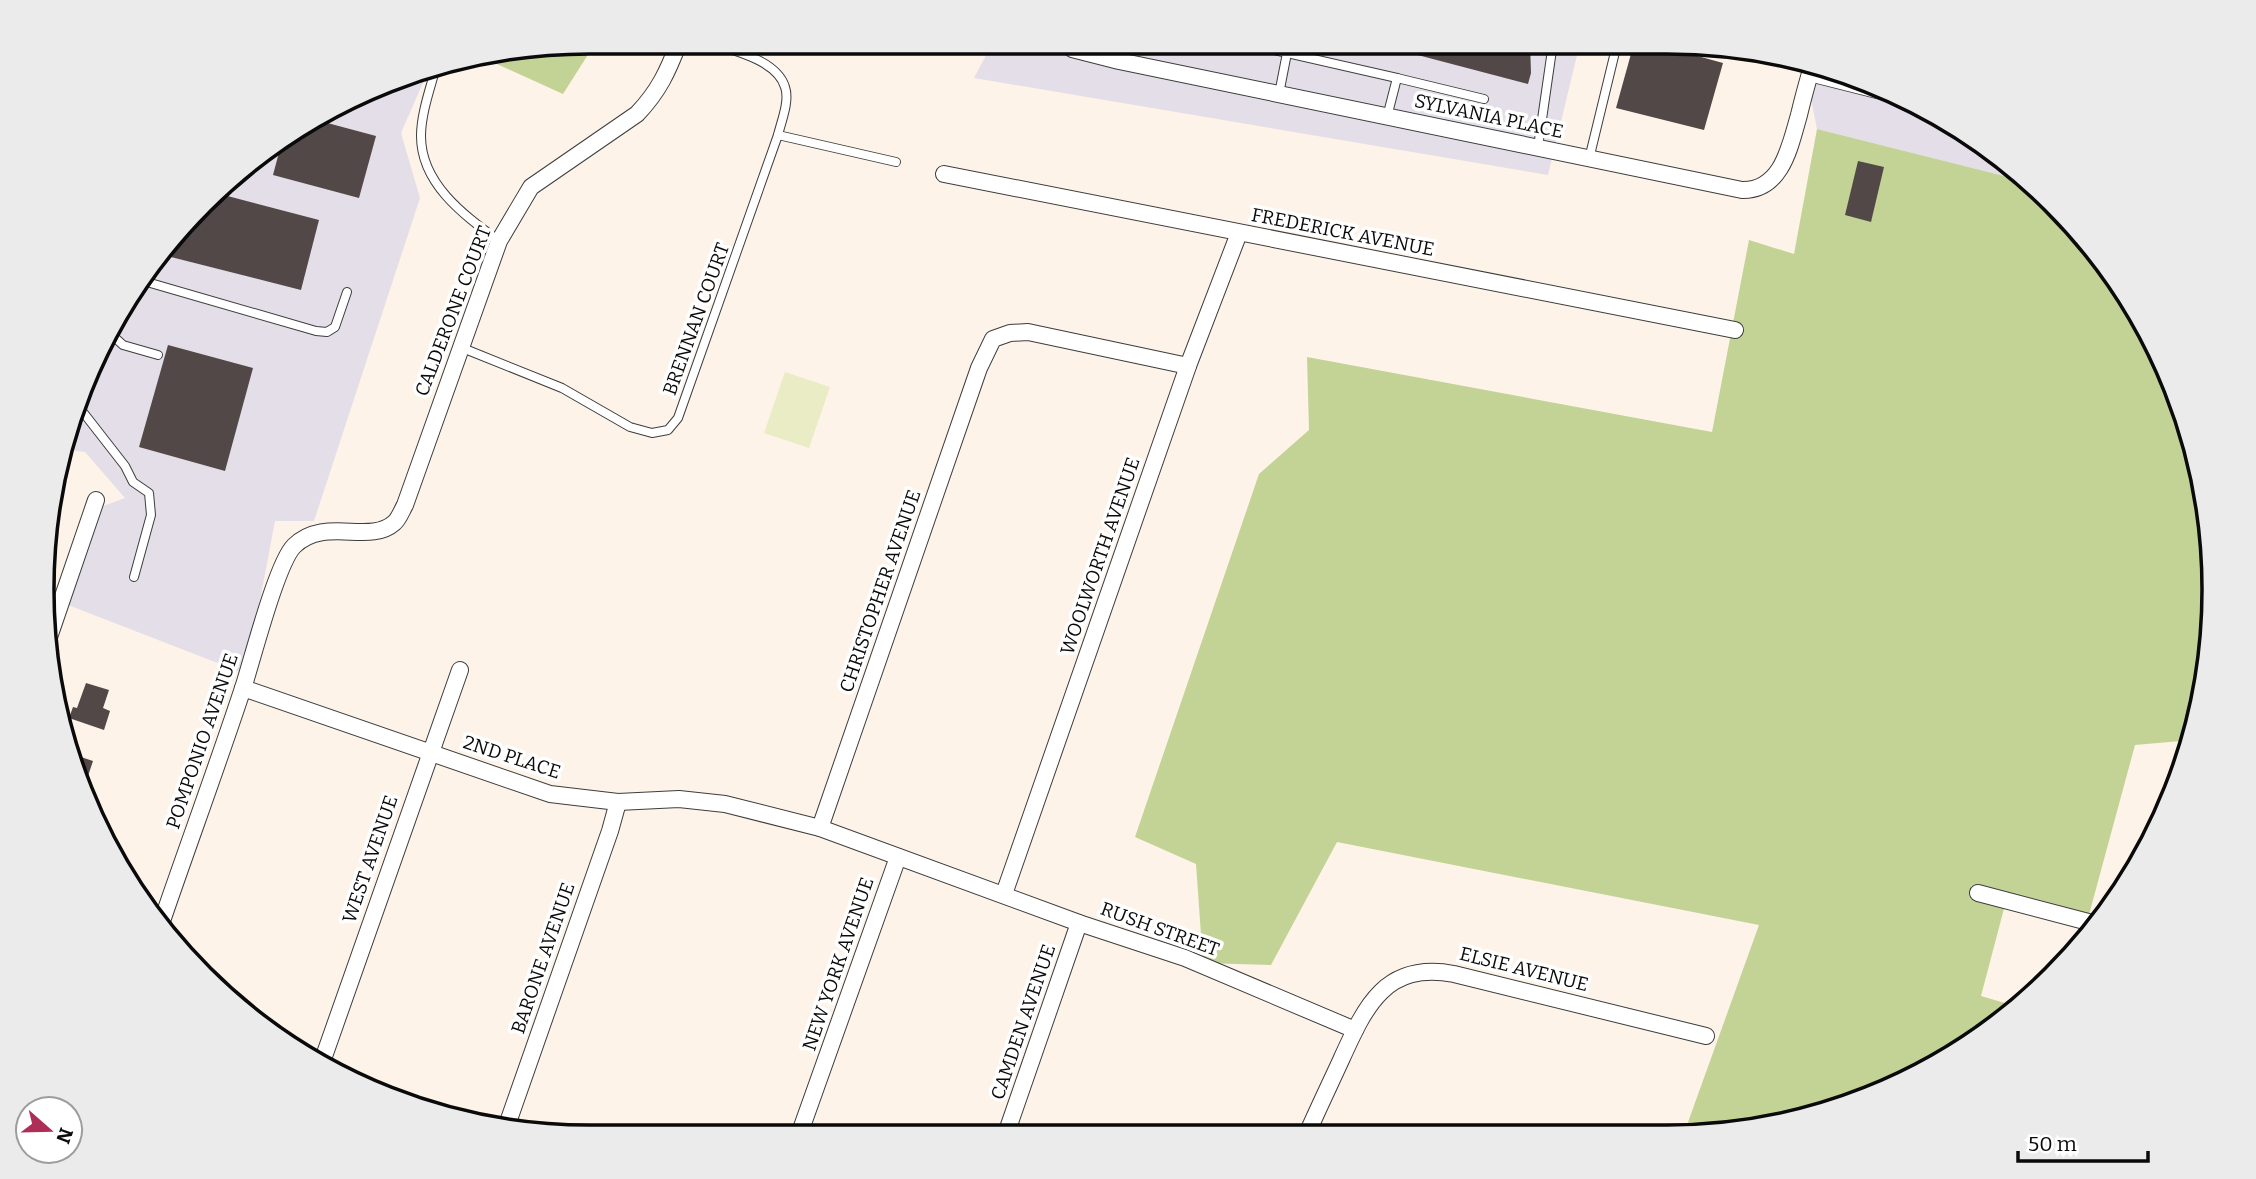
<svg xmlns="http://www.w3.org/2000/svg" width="2256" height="1179" font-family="Bitter,serif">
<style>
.industrial{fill:#e4dee8}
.forest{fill:#c3d396}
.pitch{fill:#eaecc6}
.building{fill:#514847}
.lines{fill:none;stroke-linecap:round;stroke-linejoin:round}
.service-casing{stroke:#3d3d3d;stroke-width:10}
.minor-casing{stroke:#3d3d3d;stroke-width:18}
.service{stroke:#fff;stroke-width:8}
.minor{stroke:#fff;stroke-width:16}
.labels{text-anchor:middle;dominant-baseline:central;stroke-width:7;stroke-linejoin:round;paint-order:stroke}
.street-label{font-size:19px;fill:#0a0a0a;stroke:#fff}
.rim{fill:none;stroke:#0a0a0a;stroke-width:3.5}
</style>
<rect width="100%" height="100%" fill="#fdf3e8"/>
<!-- industrial -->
<g class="industrial">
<polygon points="993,42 1580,43 1548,175 974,78"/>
<polygon points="1773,55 1808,61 1909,99 2000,155 2028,182 1817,129 1804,64"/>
<polygon points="429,69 401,133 420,198 314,521 275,521 246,674 68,605 92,510 125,498 85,452 61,449 134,286 256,155 413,71"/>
</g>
<!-- forest -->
<g class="forest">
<polygon points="589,42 596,42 563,94 486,59"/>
<polygon points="1817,129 2028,182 2078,229 2141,316 2185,414 2209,518 2213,626 2195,732 2192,740 2135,745 2087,922 2006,901 1981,996 2015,1006 1971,1045 1876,1095 1738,1132 1714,1132 1687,1125 1759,925 1337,842 1271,965 1203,963 1196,864 1135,837 1259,474 1309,430 1307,357 1712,432 1749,240 1794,254"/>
</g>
<!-- pitch -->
<polygon class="pitch" points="785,372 830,387 809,448 764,433"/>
<!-- building -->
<g class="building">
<polygon points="1372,43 1530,43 1531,73 1528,84"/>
<polygon points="1634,43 1650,43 1723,63 1704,130 1616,108"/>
<polygon points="320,121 376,136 359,198 273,175 282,141"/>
<polygon points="1858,161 1884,167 1871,222 1845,215"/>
<polygon points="220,194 319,220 301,290 163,255"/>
<polygon points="168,345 253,368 225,471 139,447"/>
<polygon points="86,683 109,690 103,708 110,711 104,730 69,718 73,707 77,708"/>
<polygon points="69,753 93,761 88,776 79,774 78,777"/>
</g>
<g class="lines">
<defs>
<g id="service">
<polyline points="1243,43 1397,78"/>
<path d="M436,67C430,89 421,114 421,136C421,184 464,215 499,241"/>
<polyline points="1809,77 1920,105"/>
<polyline points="1279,94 1287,53"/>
<polyline points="1387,117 1397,78 1484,99"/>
<polyline points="778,135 896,162"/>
<polyline points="1538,147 1553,43"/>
<polyline points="1589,159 1616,48"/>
<polyline points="140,280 316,331 327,332 335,327 347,292"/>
<polyline points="112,335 123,345 158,355"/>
<path d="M460,347L562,388L630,427L652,433L668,430L678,418L778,135C781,122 790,101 785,87C777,60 732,50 708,42"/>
<polyline points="79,407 125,466 133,482 149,493 151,515 134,577"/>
</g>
<g id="minor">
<path d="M1072,49L1119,61L1742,190C1782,191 1790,146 1799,115C1803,98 1808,80 1813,63"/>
<polyline points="944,174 1735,330"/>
<polyline points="46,646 96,500"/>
<polyline points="243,688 550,794 618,802 679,799 725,804 820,828 1079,923 1185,958 1355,1030"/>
<polyline points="820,828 979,368 993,339 1010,333 1028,332 1188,366"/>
<polyline points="1978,893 2096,924"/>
<polyline points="1004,894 1188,366 1239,233"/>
<path d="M162,921C189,842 218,764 244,685C253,657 277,563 294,546C325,516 369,545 394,523C399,519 402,510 405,505L499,241L531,187L637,114C659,91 668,71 679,42"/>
<polyline points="322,1062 460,670"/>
<polyline points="506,1128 610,831 618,802"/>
<polyline points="1006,1134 1079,923"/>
<path d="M1307,1134C1318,1109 1330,1084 1341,1060C1365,1007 1385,961 1454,974L1706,1036"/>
<polyline points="799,1135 898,857"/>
</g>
</defs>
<!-- service casing -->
<use href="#service" class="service-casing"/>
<!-- minor casing -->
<use href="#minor" class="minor-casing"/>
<!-- service -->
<use href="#service" class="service"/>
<!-- minor -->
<use href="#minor" class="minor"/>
</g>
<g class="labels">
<!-- street labels -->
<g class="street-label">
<text transform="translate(1489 116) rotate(12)">SYLVANIA PLACE</text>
<text transform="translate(1343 232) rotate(11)">FREDERICK AVENUE</text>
<text transform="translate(453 311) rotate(-69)">CALDERONE COURT</text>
<text transform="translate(696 319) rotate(-70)">BRENNAN COURT</text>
<text transform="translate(1100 556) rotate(-71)">WOOLWORTH AVENUE</text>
<text transform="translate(880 591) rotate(-71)">CHRISTOPHER AVENUE</text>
<text transform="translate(202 741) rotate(-71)">POMPONIO AVENUE</text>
<text transform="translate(512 757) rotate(18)">2ND PLACE</text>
<text transform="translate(370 859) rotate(-71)">WEST AVENUE</text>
<text transform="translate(1160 929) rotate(20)">RUSH STREET</text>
<text transform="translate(543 958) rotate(-71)">BARONE AVENUE</text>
<text transform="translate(838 964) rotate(-71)">NEW YORK AVENUE</text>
<text transform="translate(1524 969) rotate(14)">ELSIE AVENUE</text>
<text transform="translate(1023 1022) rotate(-71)">CAMDEN AVENUE</text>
</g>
</g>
<!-- crop -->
<path d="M0 0H2256V1179H0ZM589 54H1667A535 535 0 0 1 2202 589V590A535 535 0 0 1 1667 1125H589A535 535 0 0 1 54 590V589A535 535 0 0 1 589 54Z" fill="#ebebeb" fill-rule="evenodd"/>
<path class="rim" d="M589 54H1667A535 535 0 0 1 2202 589V590A535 535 0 0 1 1667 1125H589A535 535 0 0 1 54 590V589A535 535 0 0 1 589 54Z"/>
<!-- north arrow -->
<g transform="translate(49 1130) rotate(110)"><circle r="33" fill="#ffffff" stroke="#9d9d9d" stroke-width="2"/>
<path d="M0-5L12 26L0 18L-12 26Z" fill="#ae2e58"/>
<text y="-10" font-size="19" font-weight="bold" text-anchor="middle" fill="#0a0a0a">N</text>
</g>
<!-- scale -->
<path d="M2018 1151v10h130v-10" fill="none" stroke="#0a0a0a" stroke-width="3.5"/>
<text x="2028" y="1151" font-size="21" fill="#0a0a0a" stroke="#ffffff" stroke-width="5" paint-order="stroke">50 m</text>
</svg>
